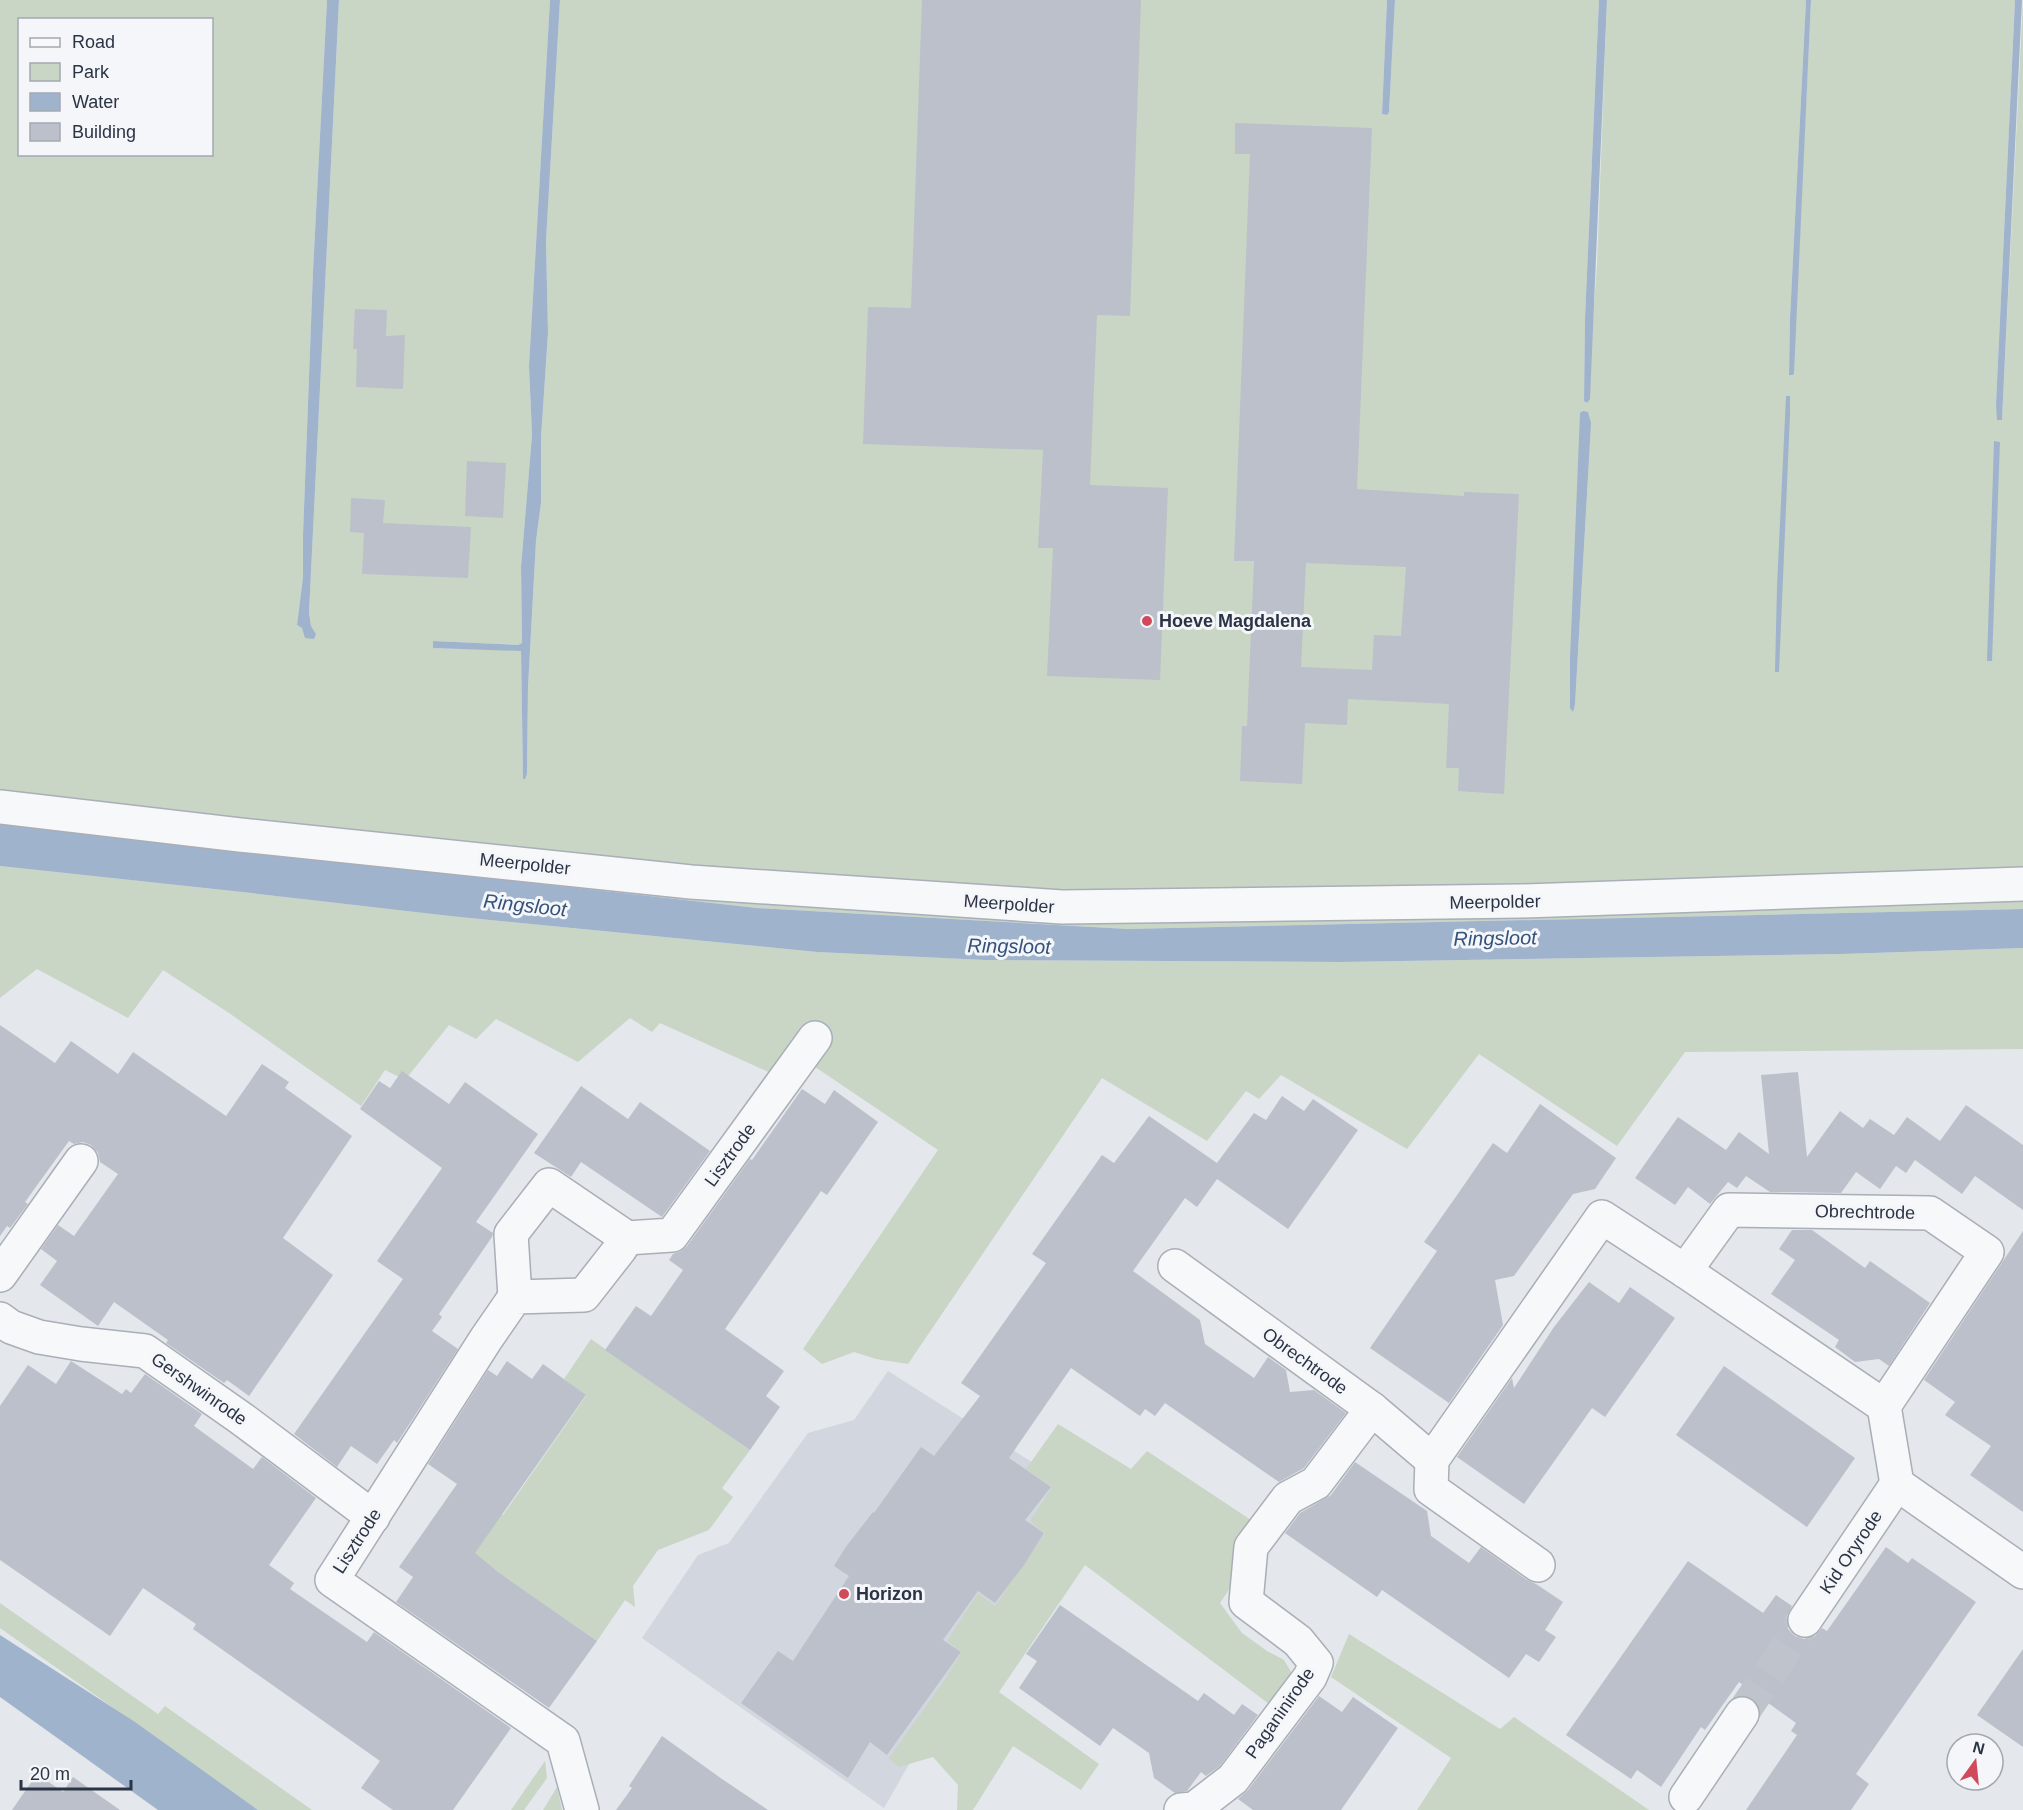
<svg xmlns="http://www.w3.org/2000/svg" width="2023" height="1810" font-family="Arial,sans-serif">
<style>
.built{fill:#d2d6de}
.green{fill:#c9d6c5;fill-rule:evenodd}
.water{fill:#9fb4cc}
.building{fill:#bbc0ca;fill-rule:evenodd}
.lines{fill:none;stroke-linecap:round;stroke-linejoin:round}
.minor-tunnel{stroke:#bfc3cb;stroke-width:33;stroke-dasharray:33 16;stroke-linecap:butt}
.pedestrian-casing{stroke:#a9aeb7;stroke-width:36}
.minor-casing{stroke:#a9aeb7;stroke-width:36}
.pedestrian{stroke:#f7f8fa;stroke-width:33}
.minor{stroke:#f7f8fa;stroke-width:33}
.poi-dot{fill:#d1495b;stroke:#f4f6f9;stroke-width:2}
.labels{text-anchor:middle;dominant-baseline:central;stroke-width:6;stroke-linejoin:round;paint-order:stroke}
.poi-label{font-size:18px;font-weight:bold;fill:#2b3445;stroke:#f4f6f9;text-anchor:start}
.street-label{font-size:18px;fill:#2b3445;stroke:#f4f6f9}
.water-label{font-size:20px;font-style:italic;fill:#34527a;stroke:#f4f6f9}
</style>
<rect width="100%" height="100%" fill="#e4e7ec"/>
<!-- built -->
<polygon class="built" points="888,1371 1051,1474 1082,1484 996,1612 884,1808 642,1638 698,1555 729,1543 808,1433 854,1420"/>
<!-- green -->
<g class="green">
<path d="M0,0H327L313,271L303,535V577L297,625L316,634L311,626L309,613L339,0H550L529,366L532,435L521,567L522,643L518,645L433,641V648L521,650L523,779L527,774L528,687L536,541L541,503V438L548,333L546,241L560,0H1387L1382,114L1386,115L1389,112L1395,0H1599L1585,319L1584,400L1587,403L1597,265L1607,0H1806L1790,318L1789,375H1793L1811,0H2015L1996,404L2002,420L2023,0V909L1128,929L757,908L0,824ZM20,20H212V154H20ZM1591,423L1575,705L1573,711Z"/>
<polygon points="0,866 242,892 450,916 817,952 985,960 1341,962 1842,954 2023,948 2023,1049 1685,1052 1617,1146 1479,1054 1407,1149 1281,1075 1259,1099 1246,1091 1207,1141 1102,1078 908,1364 876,1359 854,1352 822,1364 803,1349 938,1150 793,1052 773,1074 660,1023 652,1032 630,1018 578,1062 496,1019 476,1039 449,1025 405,1080 385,1070 361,1106 229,1013 163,970 128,1018 37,969 0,998"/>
<polygon points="591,1339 750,1450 722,1488 733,1497 709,1530 658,1550 633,1586 635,1607 625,1600 597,1641 429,1524 458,1485 503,1515 586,1396 564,1379"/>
<polygon points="1058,1424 1131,1469 1147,1451 1257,1524 1234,1582 1220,1603 1242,1633 1267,1651 1284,1660 1294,1677 1273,1707 1085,1565 999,1692 1099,1764 1081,1790 1013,1746 973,1810 957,1810 958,1785 933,1757 899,1767 889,1758 944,1681 962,1652 947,1641 978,1593 995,1606 1045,1533 1030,1521 1052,1487 1026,1469"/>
<polygon points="0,1603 158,1714 165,1706 312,1810 258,1810 0,1628"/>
<polygon points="1349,1634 1500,1729 1514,1717 1649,1810 1417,1810 1451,1758 1331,1677"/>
<polygon points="545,1761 547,1778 524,1810 511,1810"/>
<polygon points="557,1787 562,1810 543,1810"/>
</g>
<!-- water -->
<g class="water">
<polygon points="327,0 339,0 309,613 311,626 316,634 314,639 305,638 302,628 297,625 303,577 303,535 313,271"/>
<polygon points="550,0 560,0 546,241 548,333 541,438 541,503 536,541 528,687 527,774 525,779 523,779 521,651 433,648 433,641 518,645 522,643 521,567 532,435 529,366"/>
<polygon points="1387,0 1395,0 1389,112 1387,115 1382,114"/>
<polygon points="1599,0 1607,0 1590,399 1587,403 1584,401 1585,319"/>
<polygon points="1806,0 1811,0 1794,373 1793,375 1789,375 1790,318"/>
<polygon points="2015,0 2022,0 2002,420 1997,420 1996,404"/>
<polygon points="1786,396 1790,396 1790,414 1779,672 1775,672 1777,586"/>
<polygon points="1583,411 1588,412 1591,423 1575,705 1573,712 1570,708 1570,659 1580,413"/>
<polygon points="1994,441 2000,442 1992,661 1987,661"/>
<polygon points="0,824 757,908 1128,929 2023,909 2023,948 1842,954 1341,962 985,960 817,952 450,916 242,892 0,866"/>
<polygon points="0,1635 135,1722 258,1810 158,1810 0,1697"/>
</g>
<!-- building -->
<g class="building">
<polygon points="922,0 1141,0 1130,316 1097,315 1090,485 1168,488 1160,680 1047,676 1053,548 1038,548 1043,450 863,444 868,307 911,308"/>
<path d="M1235,123L1372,128L1357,489L1464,496V492L1519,494L1504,794L1458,791L1459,768H1446L1449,704L1348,699L1347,725L1305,723L1302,784L1240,781L1242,726H1247L1254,561H1234L1250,154H1235ZM1306,563L1406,567L1401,636L1374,635L1372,670L1301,667Z"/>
<polygon points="355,309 387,310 386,336 405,335 403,389 356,387 357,349 353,349"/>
<polygon points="467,461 506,463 503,518 465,516"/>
<polygon points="351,498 385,500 383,523 471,527 468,578 362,574 364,533 350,532"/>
<polygon points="0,1025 55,1063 71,1041 118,1074 133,1052 226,1116 262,1064 289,1082 285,1088 352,1136 283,1238 333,1275 249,1396 227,1380 224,1383 166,1343 168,1340 114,1302 98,1326 40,1285 57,1261 41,1249 58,1225 74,1236 118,1174 100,1162 98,1153 91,1145 83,1142 74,1144 69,1141 25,1202 28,1204 10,1228 7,1226 0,1236"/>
<polygon points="402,1071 449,1104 465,1082 538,1134 476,1222 493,1233 492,1237 439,1314 442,1317 432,1331 458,1349 397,1443 394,1440 377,1464 351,1446 337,1467 294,1434 403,1279 377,1261 442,1168 360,1109 379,1081 390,1088"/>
<polygon points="1798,1072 1807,1157 1840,1111 1863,1128 1870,1119 1894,1135 1907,1117 1940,1141 1966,1105 2023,1145 2023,1210 1975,1176 1962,1194 1915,1160 1906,1173 1896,1166 1880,1189 1856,1172 1841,1193 1770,1192 1746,1176 1737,1188 1728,1182 1710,1204 1688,1187 1675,1205 1635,1178 1678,1117 1726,1150 1739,1132 1769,1154 1761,1075"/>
<polygon points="581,1086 628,1119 640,1102 710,1151 662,1217 581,1162 571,1177 534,1153"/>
<polygon points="802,1089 825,1104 834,1090 878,1122 827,1195 821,1191 725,1329 784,1371 766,1396 780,1407 750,1450 605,1350 636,1306 651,1316 683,1270 669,1260 673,1254 681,1251 687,1246 750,1159 752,1160"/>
<polygon points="1282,1096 1304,1111 1313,1099 1358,1130 1288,1229 1217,1179 1197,1207 1185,1198 1133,1271 1200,1320 1205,1344 1254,1378 1268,1357 1286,1370 1290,1392 1314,1390 1346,1413 1304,1468 1279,1482 1165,1403 1155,1416 1145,1409 1140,1416 1071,1368 1009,1458 1051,1487 1025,1520 1044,1533 1024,1565 995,1603 978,1591 943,1640 961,1652 887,1755 870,1742 848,1778 741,1703 778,1651 793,1661 849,1576 834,1566 845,1548 873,1512 874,1513 921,1447 934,1456 980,1396 961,1383 1046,1263 1032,1254 1102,1155 1114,1163 1149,1116 1217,1163 1254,1113 1266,1120"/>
<polygon points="1540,1104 1616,1158 1595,1189 1573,1194 1514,1276 1495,1280 1503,1325 1449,1403 1370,1348 1437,1251 1424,1242 1455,1198 1493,1143 1507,1153"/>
<polygon points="1792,1230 1812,1230 1865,1268 1870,1261 1930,1303 1889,1366 1879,1359 1855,1362 1835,1347 1839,1340 1771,1294 1795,1260 1779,1249"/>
<polygon points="2023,1231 2023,1512 1970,1475 1991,1446 1945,1415 1955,1402 1924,1380"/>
<polygon points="1589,1282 1619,1303 1630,1287 1675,1318 1605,1417 1592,1408 1524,1504 1457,1457 1512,1378 1514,1388 1554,1327"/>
<polygon points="71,1361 122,1394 126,1389 131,1393 145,1374 202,1414 194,1426 253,1469 262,1457 316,1498 269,1565 294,1583 290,1589 367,1642 374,1632 511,1728 453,1810 393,1810 361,1788 380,1761 193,1629 196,1624 143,1588 110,1636 0,1560 0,1406 28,1365 56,1384"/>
<polygon points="507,1361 532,1379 543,1364 586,1395 475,1553 498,1572 597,1641 549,1708 396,1602 413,1577 399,1567 457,1484 428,1464 488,1370 497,1376"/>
<polygon points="1724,1366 1855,1458 1807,1527 1676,1435"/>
<polygon points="1355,1462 1427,1511 1431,1536 1469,1563 1481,1547 1527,1580 1536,1584 1563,1602 1545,1630 1556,1637 1539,1662 1526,1654 1509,1678 1382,1590 1377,1597 1285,1533 1300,1513 1331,1495"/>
<polygon points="1886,1547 1908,1563 1912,1558 1976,1602 1856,1774 1869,1784 1851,1810 1746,1810 1797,1735 1791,1731 1796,1723 1739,1682 1705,1730 1701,1727 1661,1787 1637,1770 1631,1779 1566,1735 1688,1561 1763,1613 1776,1595 1792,1606 1786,1618 1788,1629 1795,1636 1804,1639 1814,1637 1822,1628 1827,1631"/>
<polygon points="1060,1605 1198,1701 1204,1693 1234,1715 1242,1704 1258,1715 1220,1766 1206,1776 1201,1772 1187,1791 1175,1793 1154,1778 1149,1753 1113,1728 1100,1746 1019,1688 1037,1661 1026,1654"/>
<polygon points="2023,1649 2023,1747 1977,1715"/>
<polygon points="1319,1696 1342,1712 1353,1697 1398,1728 1341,1810 1253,1810 1238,1799 1248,1790"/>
<polygon points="662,1736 722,1779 768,1810 616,1810 632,1788 629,1786"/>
<polygon points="37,1774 63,1792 73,1777 120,1810 12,1810"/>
</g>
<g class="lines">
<!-- minor-tunnel -->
<polyline class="minor-tunnel" points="1742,1714 1805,1620"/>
<defs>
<polyline id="pedestrian" points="0,1275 81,1161"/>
<g id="minor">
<polyline points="0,807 240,835 691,882 1062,907 1521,901 2023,884"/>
<polyline points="1175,1266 1372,1409 1432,1460"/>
<polyline points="1685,1271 1729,1210 1930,1213 1987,1252 1884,1406"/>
<polyline points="515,1297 511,1234 549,1185 627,1238 672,1235 815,1038"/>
<polyline points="0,1319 11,1327 39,1337 81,1344 145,1351 242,1419 373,1517"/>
<polyline points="1538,1565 1431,1489 1432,1460 1602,1217 1685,1271 1884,1406 1897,1484 2023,1572"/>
<polyline points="1805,1620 1897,1484"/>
<polyline points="1686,1797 1742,1714"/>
<polyline points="582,1810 563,1741 332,1580 486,1339 515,1297 584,1295 620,1249 627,1238"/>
<polyline points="1181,1810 1194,1809 1233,1779 1310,1677 1316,1663 1298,1641 1246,1602 1251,1547 1288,1498 1316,1483 1372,1409"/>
</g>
</defs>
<!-- pedestrian casing -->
<use href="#pedestrian" class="pedestrian-casing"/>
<!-- minor casing -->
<use href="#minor" class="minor-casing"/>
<!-- pedestrian -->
<use href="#pedestrian" class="pedestrian"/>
<!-- minor -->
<use href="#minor" class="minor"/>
</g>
<!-- markers -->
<g class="poi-dot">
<circle cx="1147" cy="621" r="6"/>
<circle cx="844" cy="1594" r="6"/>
</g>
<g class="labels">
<!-- poi labels -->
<g class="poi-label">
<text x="1159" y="621">Hoeve Magdalena</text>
<text x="856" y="1594">Horizon</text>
</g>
<!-- street labels -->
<g class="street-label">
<text transform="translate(525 864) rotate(6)">Meerpolder</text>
<text transform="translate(1495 902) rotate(-1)">Meerpolder</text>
<text transform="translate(1009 904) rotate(4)">Meerpolder</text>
<text transform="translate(730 1155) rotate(-54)">Lisztrode</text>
<text transform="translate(1865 1212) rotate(1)">Obrechtrode</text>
<text transform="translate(1305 1361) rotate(36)">Obrechtrode</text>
<text transform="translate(199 1389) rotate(35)">Gershwinrode</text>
<text transform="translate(357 1541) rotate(-57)">Lisztrode</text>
<text transform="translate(1851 1552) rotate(-56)">Kid Oryrode</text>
<text transform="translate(1280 1713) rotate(-55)">Paganinirode</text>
</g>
<!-- water labels -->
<g class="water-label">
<text transform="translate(525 905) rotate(6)">Ringsloot</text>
<text transform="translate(1495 938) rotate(-1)">Ringsloot</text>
<text transform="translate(1009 946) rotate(1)">Ringsloot</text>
</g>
</g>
<!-- legend -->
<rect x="18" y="18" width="195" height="138" fill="#f4f6f9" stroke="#a4a8b1" stroke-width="1.5"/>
<rect x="30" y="38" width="30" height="9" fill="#f7f8fa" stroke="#a4a8b1" stroke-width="1.5"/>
<text x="72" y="48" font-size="18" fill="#2b3445">Road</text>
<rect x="30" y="63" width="30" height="18" fill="#c9d6c5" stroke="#a4a8b1" stroke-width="1.5"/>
<text x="72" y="78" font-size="18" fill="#2b3445">Park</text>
<rect x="30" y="93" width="30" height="18" fill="#9fb4cc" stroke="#a4a8b1" stroke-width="1.5"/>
<text x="72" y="108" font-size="18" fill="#2b3445">Water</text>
<rect x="30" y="123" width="30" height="18" fill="#bbc0ca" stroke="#a4a8b1" stroke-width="1.5"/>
<text x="72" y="138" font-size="18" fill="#2b3445">Building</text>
<!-- north arrow -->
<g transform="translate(1975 1762) rotate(15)"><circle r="28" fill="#f4f6f9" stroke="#a4a8b1" stroke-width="1.5"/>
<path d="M0-4.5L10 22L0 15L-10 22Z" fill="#d1495b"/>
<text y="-9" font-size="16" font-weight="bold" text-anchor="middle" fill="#2b3445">N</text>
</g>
<!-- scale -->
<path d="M21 1780v9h110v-9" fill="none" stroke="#2b3445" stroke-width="3"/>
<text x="30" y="1780" font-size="18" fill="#2b3445" stroke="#f4f6f9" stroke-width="4.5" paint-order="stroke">20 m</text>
</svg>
